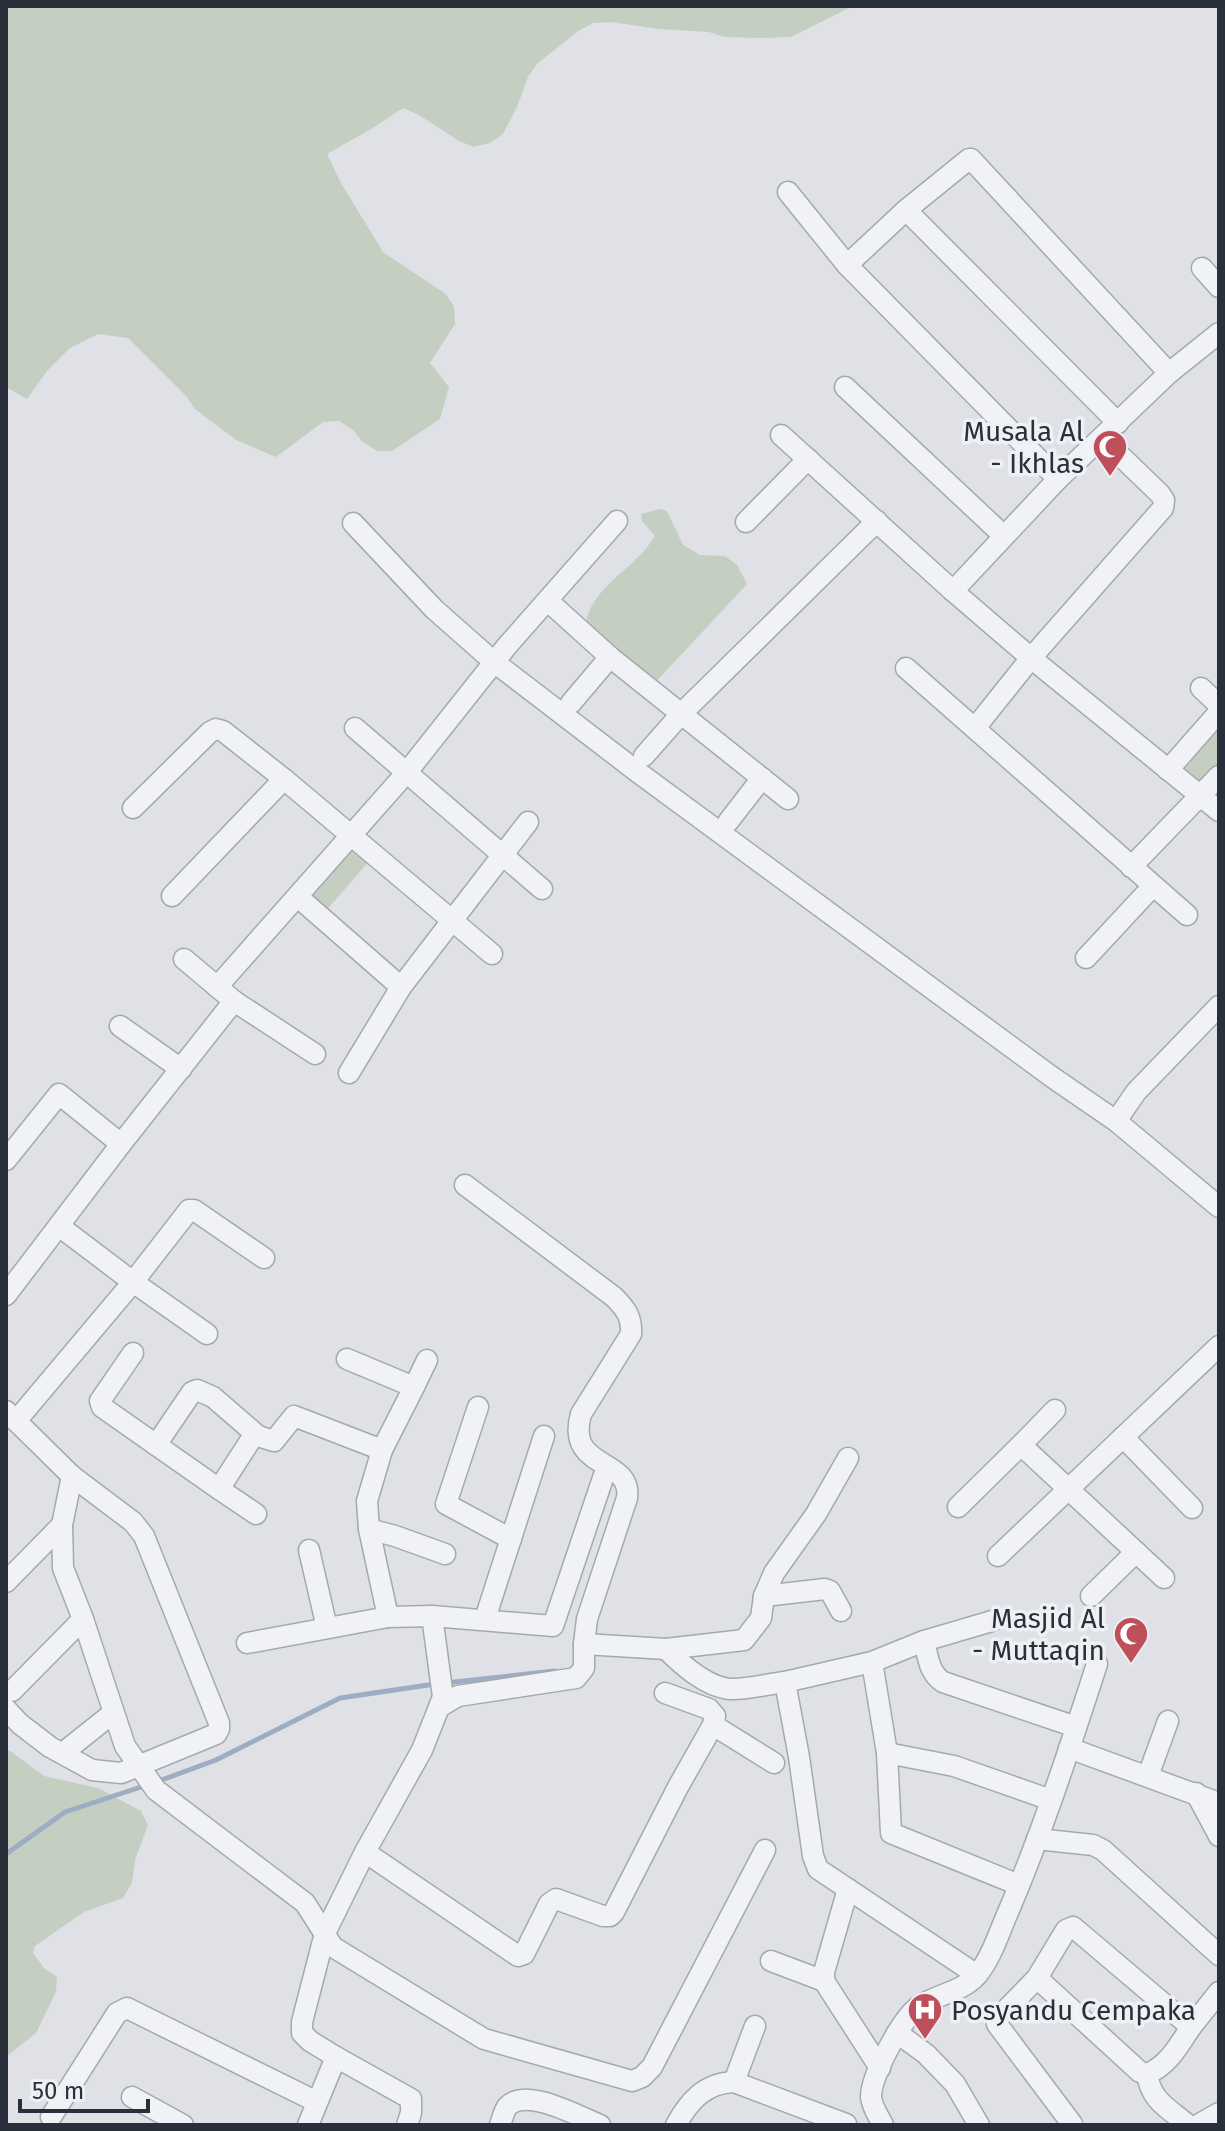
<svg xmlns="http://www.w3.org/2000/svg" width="1225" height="2131" font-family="'Fira Sans',sans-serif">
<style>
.green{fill:#c4cfc1}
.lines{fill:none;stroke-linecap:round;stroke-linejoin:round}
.stream{stroke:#9dadc3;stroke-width:5}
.minor-casing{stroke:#a5a8af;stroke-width:23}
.minor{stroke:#f1f2f5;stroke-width:20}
.labels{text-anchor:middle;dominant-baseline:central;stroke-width:7;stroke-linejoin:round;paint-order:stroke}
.poi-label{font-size:28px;fill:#292f3b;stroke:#eef0f4;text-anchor:end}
</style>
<rect width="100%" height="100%" fill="#dfe1e6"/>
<!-- green -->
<g class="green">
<polygon points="6,6 853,6 791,37 759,38 724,37 709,32 658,29 611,22 593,23 578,31 537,64 528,77 517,107 503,134 490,143 474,147 459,141 419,115 403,108 373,128 327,154 341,183 383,252 446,294 454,307 455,324 430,363 449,387 440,419 392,451 377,451 363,442 353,430 339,421 323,422 276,457 236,440 195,409 186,396 128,338 98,334 70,348 47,371 27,399 6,387"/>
<path d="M660,509L667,511L683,545L700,555L725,556L737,565L747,584L652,686L585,625C593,584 634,571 655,536L642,521L641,514Z"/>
<polygon points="1219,726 1219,767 1201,790 1181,773"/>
<polygon points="351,840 372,858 323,914 302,895"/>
<polygon points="6,1750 10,1751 44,1776 98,1788 141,1811 148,1825 135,1860 132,1883 123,1898 84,1912 35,1946 33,1953 44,1968 57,1977 56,1992 36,2033 6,2057"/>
</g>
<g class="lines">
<!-- stream -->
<g class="stream">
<polyline points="445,1683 555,1671"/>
<polyline points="156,1782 216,1760 340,1698 435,1684"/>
<polyline points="6,1854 65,1812 147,1785"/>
</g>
<defs>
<g id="minor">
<polyline points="788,192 847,265 1058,479"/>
<polyline points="906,210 1118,423"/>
<polyline points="847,265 906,210 969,159 971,159 1169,373"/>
<polyline points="1202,268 1219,287"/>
<polyline points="845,387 1004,536"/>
<polyline points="781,435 953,591 1031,658 1219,811"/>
<polyline points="746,522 808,459"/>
<polyline points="353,523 434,609 494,662 639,773 1052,1077 1116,1121 1219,1207"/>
<polyline points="953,591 1058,479 1169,373 1219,333"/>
<polyline points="548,601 610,657 788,799"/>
<polyline points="906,668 1187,915"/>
<polyline points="1201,688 1219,705"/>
<polyline points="571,703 610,657"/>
<polyline points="355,728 542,889"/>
<polyline points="975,728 1031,658 1163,508 1164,500 1160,494 1102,438"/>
<polyline points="644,756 681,714 877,521"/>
<polyline points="1168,770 1219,712"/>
<polyline points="133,808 210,732 216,729 223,731 284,779 492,954"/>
<polyline points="728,822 762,778"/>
<polyline points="1131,867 1219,776"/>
<polyline points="172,896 284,779"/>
<polyline points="298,897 401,987"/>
<polyline points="1086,958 1153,886"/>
<polyline points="184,959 234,1001 315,1054"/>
<polyline points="217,987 407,772 507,646 617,521"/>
<polyline points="120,1026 181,1069"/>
<polyline points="349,1073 401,987 528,822"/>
<polyline points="1116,1121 1136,1092 1219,1006"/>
<polyline points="6,1160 59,1094 121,1144"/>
<path d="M465,1185L614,1297C626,1309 632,1317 631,1334L581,1414C565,1471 633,1457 627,1498L587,1619L584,1644"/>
<polyline points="59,1226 133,1282 207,1334"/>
<polyline points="6,1295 121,1144 234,1001"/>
<polyline points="133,1353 100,1401 102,1407 219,1489"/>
<polyline points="414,1387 427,1360"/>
<polyline points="478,1407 446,1504 511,1539"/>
<polyline points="6,1411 72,1476 62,1525 63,1568 83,1619 125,1746 156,1790 305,1903 333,1947 484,2039 632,2081 642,2077 652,2067 765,1850"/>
<polyline points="16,1421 133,1282 189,1210 194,1210 264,1258"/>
<polyline points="1123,1437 1192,1508"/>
<polyline points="156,1445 192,1392 197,1390 213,1397 258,1436"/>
<polyline points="1021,1445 1055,1410"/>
<polyline points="958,1507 1021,1445 1164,1578"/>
<polyline points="256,1514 219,1489 252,1438 258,1436 274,1441 294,1416 382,1450"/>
<polyline points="369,1529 395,1536 445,1554"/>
<polyline points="309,1550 327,1628"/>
<polyline points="998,1556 1219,1346"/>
<polyline points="6,1582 62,1525"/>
<polyline points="764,1596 825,1589 830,1591 841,1611"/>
<polyline points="1091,1596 1136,1552"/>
<polyline points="432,1616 553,1626 604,1475"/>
<polyline points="485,1619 544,1436"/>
<polyline points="924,1641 992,1621"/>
<polyline points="247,1643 388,1617"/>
<path d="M666,1649C682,1665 705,1686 729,1689C746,1690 767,1684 785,1682L799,1757L813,1856L818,1869L977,1975"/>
<polyline points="872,1662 887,1753"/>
<path d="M785,1682L872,1662L924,1641C928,1657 929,1673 943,1682L1076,1727"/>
<polyline points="12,1691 83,1619"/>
<polyline points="439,1707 458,1696 576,1678 584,1668 584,1644 666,1649 744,1640 761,1618 764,1596 774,1573 816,1514 848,1458"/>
<polyline points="6,1709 20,1724 50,1747 92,1770 121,1773 216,1734 219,1729 219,1723 144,1536 133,1522 72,1476"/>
<polyline points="713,1725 774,1763"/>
<polyline points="69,1748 113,1713"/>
<polyline points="1069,1748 1219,1803"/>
<polyline points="1148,1776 1168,1721"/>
<polyline points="1196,1793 1219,1836"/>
<polyline points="1037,1839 1093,1845 1103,1850 1219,1955"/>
<polyline points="365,1852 518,1956 524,1954 549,1904 556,1899 603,1916 610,1916 614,1912 678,1787 713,1725 715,1716 709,1709 665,1693"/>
<polyline points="1019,1885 891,1833 887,1753 954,1766 1051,1800"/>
<polyline points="848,1889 824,1972 824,1981 880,2068"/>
<polyline points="771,1961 824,1981"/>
<path d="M1037,1978L1140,2072L1147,2074C1168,2066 1179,2045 1191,2027"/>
<polyline points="897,2033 926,2054 955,2084 979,2125"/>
<polyline points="336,2057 411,2099 411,2113 407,2125"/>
<path d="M1147,2074C1151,2101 1168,2108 1188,2125"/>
<polyline points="734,2082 755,2026"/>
<polyline points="132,2097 183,2125"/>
<polyline points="51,2117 117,2013 127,2008 317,2102"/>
<polyline points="1072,2124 997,2024 999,2017 1037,1978 1066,1930 1073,1927 1079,1932 1191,2027 1219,1992"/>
<polyline points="308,2125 336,2057 310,2041 302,2033 302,2022 325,1933 365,1852 422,1750 443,1697 432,1616 388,1617 369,1529 367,1501 382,1450 414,1387 347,1359"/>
<path d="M500,2125C502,2120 504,2111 507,2107C526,2086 579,2117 600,2125"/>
<path d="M676,2125C689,2101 705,2083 734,2082L846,2124"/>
<path d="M883,2125C879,2117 872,2107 871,2097C871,2076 901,2020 918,2007C936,1994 961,1993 977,1975C991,1959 1000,1930 1009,1910C1043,1830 1070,1747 1097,1664"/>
<polyline points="1198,2125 1219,2113"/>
</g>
</defs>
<!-- minor casing -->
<use href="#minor" class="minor-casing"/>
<!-- minor -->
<use href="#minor" class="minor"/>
</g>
<!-- icons -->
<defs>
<symbol id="mosque-pin" viewBox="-11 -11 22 30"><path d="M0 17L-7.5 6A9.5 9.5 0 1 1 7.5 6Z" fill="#be505c" stroke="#eef0f4"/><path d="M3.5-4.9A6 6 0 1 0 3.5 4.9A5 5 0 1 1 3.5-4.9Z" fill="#fff"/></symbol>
<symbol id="hospital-pin" viewBox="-11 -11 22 30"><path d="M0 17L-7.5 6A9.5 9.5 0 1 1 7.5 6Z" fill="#be505c" stroke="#eef0f4"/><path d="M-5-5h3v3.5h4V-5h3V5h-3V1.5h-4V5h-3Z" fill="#fff"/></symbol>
</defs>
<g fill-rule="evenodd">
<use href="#mosque-pin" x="1090" y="427" width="40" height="54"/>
<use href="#mosque-pin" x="1111" y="1614" width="40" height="54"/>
<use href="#hospital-pin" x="905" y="1990" width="40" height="54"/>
</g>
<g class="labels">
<!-- poi labels -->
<g class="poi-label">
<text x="1084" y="431">Musala Al<tspan x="1084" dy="32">- Ikhlas</tspan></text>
<text x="1105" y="1618">Masjid Al<tspan x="1105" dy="32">- Muttaqin</tspan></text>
<text x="951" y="2010" text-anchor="start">Posyandu Cempaka</text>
</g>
</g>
<!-- border -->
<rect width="1225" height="2131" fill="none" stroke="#292f3b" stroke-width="16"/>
<!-- scale -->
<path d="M20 2099v12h128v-12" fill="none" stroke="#292f3b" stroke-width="4"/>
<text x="32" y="2099" font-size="24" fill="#292f3b" stroke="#eef0f4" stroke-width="6" paint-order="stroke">50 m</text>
</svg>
